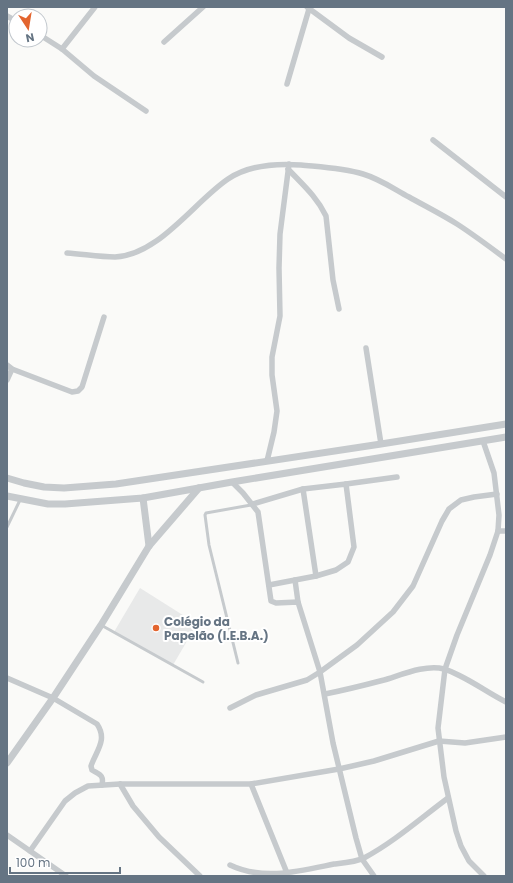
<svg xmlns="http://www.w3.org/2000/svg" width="513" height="883" font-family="Poppins,sans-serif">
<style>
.built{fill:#e8e9e9}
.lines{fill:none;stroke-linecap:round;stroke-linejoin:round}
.service{stroke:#c6cacd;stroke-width:3}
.minor{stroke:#c6cacd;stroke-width:5.5}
.tertiary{stroke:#c6cacd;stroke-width:7}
.poi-dot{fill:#e3652f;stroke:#fff;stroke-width:1.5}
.labels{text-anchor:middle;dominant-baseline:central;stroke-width:4;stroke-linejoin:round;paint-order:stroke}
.poi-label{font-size:12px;font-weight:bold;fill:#657483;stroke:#fff;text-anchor:start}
</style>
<rect width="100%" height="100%" fill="#fafaf8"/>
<!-- built -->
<polygon class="built" points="140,588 197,624 173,665 114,632"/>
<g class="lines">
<!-- service -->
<g class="service">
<polyline points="7,527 21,498"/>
<polyline points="101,625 203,682"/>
<polyline points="238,663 209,545 205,515 206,513 251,505"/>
</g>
<!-- minor -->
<g class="minor">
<polyline points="307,7 349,38 382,57"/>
<polyline points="7,16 16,21"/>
<polyline points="40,35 62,49 94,76 146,111"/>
<polyline points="164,42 203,7"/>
<polyline points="62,49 95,7"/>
<polyline points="287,84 309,9"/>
<polyline points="433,140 506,197"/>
<path d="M288,169C302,184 317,197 326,216L333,280L339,309"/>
<path d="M67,253C83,254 99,257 115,257C159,255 194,202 228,179C249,165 275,163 301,165C321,167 343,168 363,174C380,179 394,189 409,197C425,206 441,214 457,224C474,235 490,247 506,259"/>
<polyline points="366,348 381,444"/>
<polyline points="7,365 12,369 72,392 78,391 82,387 104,317"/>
<polyline points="7,380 12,369"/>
<polyline points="483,441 494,473 499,515 498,531 490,555 457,635 445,669 438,728 444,777 456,831 461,846 469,861 484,876"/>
<polyline points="267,461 274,432 277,411 272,375 272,357 280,316 279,268 280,234 289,164"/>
<polyline points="232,482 243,493 258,512 271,601 276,603 298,602 320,672 333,743 356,838 362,859 374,876"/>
<polyline points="346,484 397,477"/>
<polyline points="303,489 316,576"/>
<polyline points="253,504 303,489 346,484 354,547 348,562 336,570 316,576 269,585"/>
<polyline points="498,531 506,531"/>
<polyline points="295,580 298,602"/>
<path d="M7,678L53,698L97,724C108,740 96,751 91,766L92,770C100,775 104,775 102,785"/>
<path d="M325,694C345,690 365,685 384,680C401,675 426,664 444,669C464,675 486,692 506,702"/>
<polyline points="230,708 256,695 307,680 320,672 357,645 393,612 413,586 442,521 449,509 461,500 474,497 497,494"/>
<polyline points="120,784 133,806 159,837 200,876"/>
<polyline points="251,784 287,873"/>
<polyline points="7,835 66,876"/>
<polyline points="30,851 65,801 75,793 88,786 120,784 251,784 339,769 374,761 439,741 465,743 506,737"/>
<path d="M230,865C263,881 300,871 334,864C343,863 356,862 364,858C394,842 421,818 448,798"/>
</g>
<!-- tertiary -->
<g class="tertiary">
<polyline points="7,478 24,483 44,487 64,488 116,484 381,444 506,424"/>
<polyline points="7,496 48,504 65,504 143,498 232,482 506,437"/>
<polyline points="143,498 149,546"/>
<polyline points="7,763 53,698 101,625 149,546 199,488"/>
</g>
</g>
<!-- markers -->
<circle class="poi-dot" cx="156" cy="628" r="4"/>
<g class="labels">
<!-- poi labels -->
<g class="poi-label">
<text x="164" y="621">Colégio da<tspan x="164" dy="14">Papelão (I.E.B.A.)</tspan></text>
</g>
</g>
<!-- border -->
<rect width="513" height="883" fill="none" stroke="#657483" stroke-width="16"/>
<!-- north arrow -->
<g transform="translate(28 28) rotate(168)"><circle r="19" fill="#ffffff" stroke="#c1c7cd"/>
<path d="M0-3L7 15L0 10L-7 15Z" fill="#e3652f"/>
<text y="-6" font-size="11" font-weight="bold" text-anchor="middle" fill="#657483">N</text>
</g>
<!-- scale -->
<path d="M10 867v6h110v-6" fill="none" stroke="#657483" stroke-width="2"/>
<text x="16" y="867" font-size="12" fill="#657483" stroke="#ffffff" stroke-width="3" paint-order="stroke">100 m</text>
</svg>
